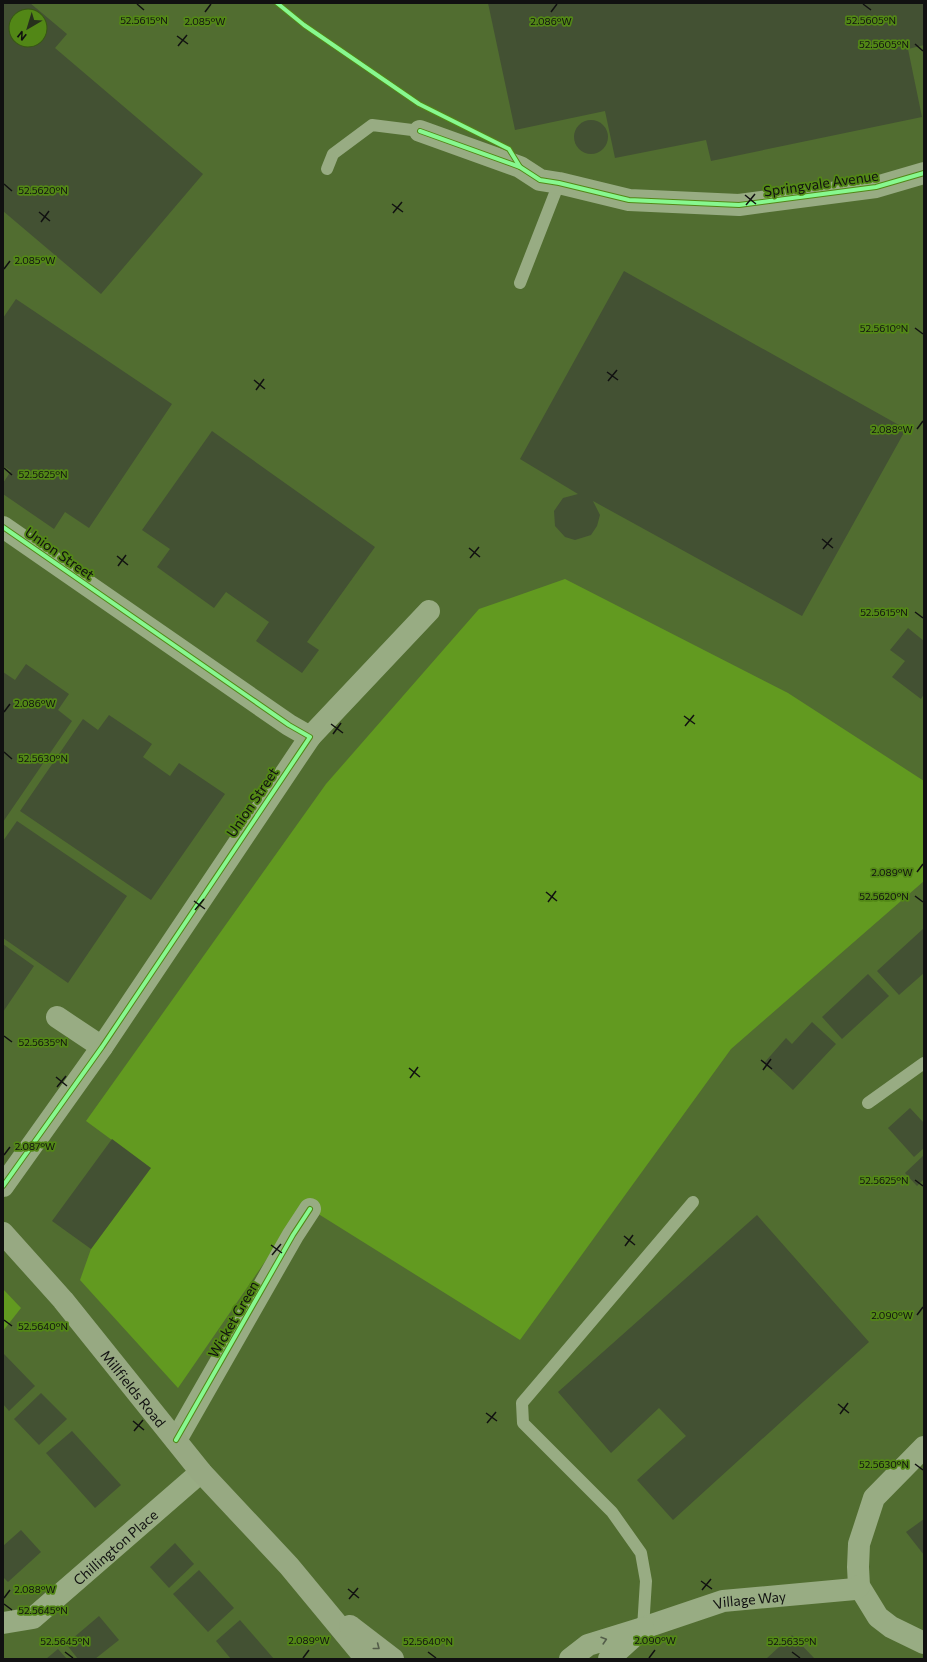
<svg xmlns="http://www.w3.org/2000/svg" width="927" height="1662" font-family="Commissioner,sans-serif">
<style>
.green{fill:#629a20}
.building{fill:#435133;fill-rule:evenodd}
.lines{fill:none;stroke-linecap:round;stroke-linejoin:round}
.lane{stroke:#98ac83;stroke-width:12}
.street{stroke:#98ac83;stroke-width:22}
.primary{stroke:#97a982;stroke-width:22}
.cycleway-casing{stroke:#528716;stroke-width:6}
.cycleway{stroke:#87f88f;stroke-width:4}
.oneway{stroke:#545e4a}
.oneway2{stroke:#545d4a}
.ticks{fill:none;stroke:#111;stroke-width:1.5}
.labels{text-anchor:middle;dominant-baseline:central;stroke-width:3.5;stroke-linejoin:round;paint-order:stroke}
.street-label{font-size:14px;fill:#111;stroke:#528716}
.ticks-label{font-size:10px;text-anchor:middle;fill:#111;stroke:#528716;stroke-width:3.5;stroke-linejoin:round;paint-order:stroke}
</style>
<rect width="100%" height="100%" fill="#516d30"/>
<!-- green -->
<g class="green">
<polygon points="565,579 788,693 924,781 924,881 731,1049 520,1340 304,1205 178,1388 80,1280 91,1249 150,1168 86,1121 326,784 479,609"/>
<polygon points="3,1289 21,1308 3,1331"/>
</g>
<!-- building -->
<g class="building">
<path d="M3,3H30L67,34L55,48L203,174L101,294L3,211ZM16,16H40V40H16Z"/>
<polygon points="488,3 924,3 924,45 908,49 922,117 711,161 706,140 615,158 605,111 515,130"/>
<circle cx="591" cy="137" r="17"/>
<polygon points="624,271 906,429 802,616 593,501 600,515 597,526 591,535 575,540 565,537 555,526 554,511 563,498 578,494 520,459"/>
<polygon points="16,299 172,404 89,528 65,512 54,529 3,494 3,483 11,471 3,466 3,318"/>
<polygon points="212,431 375,547 307,642 319,650 302,673 256,641 269,622 226,592 214,608 157,567 170,549 142,530"/>
<polygon points="908,628 924,641 924,694 921,699 892,677 905,661 890,650"/>
<polygon points="26,664 69,694 58,710 72,721 3,822 3,672 15,680"/>
<polygon points="109,715 152,744 143,757 170,776 179,763 225,794 151,900 20,811 83,719 98,730"/>
<polygon points="17,821 127,896 68,983 3,938 3,841"/>
<polygon points="924,928 924,973 899,995 877,971"/>
<polygon points="3,944 34,966 3,1012"/>
<polygon points="868,974 889,996 842,1039 822,1017"/>
<polygon points="812,1022 836,1044 793,1090 764,1063 786,1038 792,1044"/>
<polygon points="910,1108 924,1123 924,1148 914,1157 888,1128"/>
<polygon points="112,1139 151,1168 91,1249 52,1221"/>
<polygon points="924,1155 924,1179 917,1186 905,1173"/>
<polygon points="757,1215 869,1342 673,1520 637,1480 686,1436 659,1408 611,1453 558,1392"/>
<polygon points="3,1353 35,1386 9,1411 3,1404"/>
<polygon points="41,1393 67,1419 39,1445 14,1419"/>
<polygon points="72,1431 121,1485 95,1508 46,1453"/>
<polygon points="924,1519 924,1555 906,1532"/>
<polygon points="21,1530 41,1552 8,1582 3,1577 3,1546"/>
<polygon points="175,1543 194,1564 169,1588 150,1567"/>
<polygon points="199,1570 234,1608 208,1632 173,1594"/>
<polygon points="99,1616 119,1640 95,1659 78,1659 66,1644"/>
<polygon points="240,1620 274,1659 231,1659 216,1641"/>
<polygon points="792,1635 815,1659 766,1659"/>
<polygon points="58,1649 67,1659 46,1659"/>
</g>
<g class="lines">
<!-- lane -->
<g class="lane">
<polyline points="327,169 333,154 372,125 420,131"/>
<polyline points="520,283 559,183"/>
<polyline points="868,1103 924,1063"/>
<polyline points="643,1628 646,1581 641,1553 612,1512 523,1423 522,1403 693,1202"/>
</g>
<!-- street -->
<g class="street">
<polyline points="420,131 520,167 540,180 559,183 629,200 739,205 876,187 924,173"/>
<polyline points="3,527 289,725 310,737 102,1047 3,1186"/>
<polyline points="310,737 429,611"/>
<polyline points="57,1017 102,1047"/>
<polyline points="176,1440 293,1235 310,1209"/>
<polyline points="924,1447 874,1498 859,1544 858,1567 859,1586 878,1617 891,1627 924,1643"/>
<path id="s1" d="M3,1623L33,1618L201,1472"/>
<path id="s2" d="M643,1628L723,1601L855,1589L859,1586"/>
<polyline points="570,1659 588,1645 643,1628 609,1659"/>
</g>
<!-- primary -->
<g class="primary">
<path id="s3" d="M3,1233L63,1300L201,1472L289,1566L366,1659"/>
<polyline points="350,1626 393,1659"/>
</g>
<defs>
<g id="cycleway">
<polyline points="277,3 304,25 419,104 509,149 520,167"/>
<polyline points="420,131 520,167 540,180 559,183 629,200 739,205 876,187 924,173"/>
<polyline points="3,527 289,725 310,737 102,1047 3,1186"/>
<polyline points="176,1440 293,1235 310,1209"/>
</g>
</defs>
<!-- cycleway casing -->
<use href="#cycleway" class="cycleway-casing"/>
<!-- cycleway -->
<use href="#cycleway" class="cycleway"/>
</g>
<!-- one-way arrows -->
<defs><path id="oneway-chevron" d="M-2-3.5L2.5 0L-2 3.5" fill="none" stroke-width="1.6" stroke-linecap="round" stroke-linejoin="round"/></defs>
<use class="oneway" href="#oneway-chevron" transform="translate(604 1640) rotate(-17)"/>
<use class="oneway2" href="#oneway-chevron" transform="translate(377 1647) rotate(38)"/>
<!-- ticks -->
<path class="ticks" d="M137,4L144,10M863,4L871,10M205,12L211,4M551,12L557,4M177,36L188,44M915,44L923,51M178,46L187,35M4,184L12,191M745,195L756,204M392,204L403,212M746,205L755,194M39,212L50,221M393,213L402,202M41,222L49,211M4,269L10,261M915,328L923,334M607,372L618,380M254,380L265,389M608,381L617,370M256,390L264,379M917,429L923,421M4,468L12,475M822,539L833,548M469,548L480,557M823,549L832,538M117,556L128,565M470,558L479,547M118,566L126,555M915,612L923,618M4,712L10,704M684,716L695,724M331,724L343,733M685,726L694,715M333,734L341,723M4,752L12,759M917,872L923,864M546,892L557,901M915,896L923,902M194,901L205,909M548,902L556,891M195,910L204,899M4,1036L12,1042M761,1060L772,1069M409,1068L420,1077M763,1070L771,1059M56,1077L67,1086M410,1078L418,1067M57,1087L66,1076M4,1155L10,1147M915,1180L923,1186M624,1236L635,1245M271,1245L282,1253M625,1246L633,1235M272,1255L281,1244M917,1315L923,1307M4,1320L12,1326M838,1404L849,1413M486,1413L497,1421M840,1414L848,1403M133,1421L144,1430M487,1423L496,1412M134,1431L143,1420M915,1464L923,1470M701,1581L712,1589M348,1589L359,1598M702,1590L711,1579M4,1598L10,1590M349,1599L358,1588M4,1604L12,1610M65,1652L73,1658M428,1652L436,1658M792,1652L800,1658M303,1658L309,1650M649,1658L655,1650"/>
<g class="labels">
<!-- street labels -->
<g class="street-label">
<text transform="translate(821 183) rotate(-8)">Springvale Avenue</text>
<text transform="translate(60 553) rotate(35)">Union Street</text>
<text transform="translate(252 802) rotate(-56)">Union Street</text>
<text transform="translate(233 1319) rotate(-60)">Wicket Green</text>
<text stroke="none"><textPath href="#s3" startOffset="203">Millfields Road</textPath></text>
<text stroke="none"><textPath href="#s1" startOffset="139">Chillington Place</textPath></text>
<text stroke="none"><textPath href="#s2" startOffset="111">Village Way</textPath></text>
</g>
</g>
<g class="ticks-label">
<text x="144" y="24">52.5615°N</text>
<text x="871" y="24">52.5605°N</text>
<text x="205" y="25">2.085°W</text>
<text x="551" y="25">2.086°W</text>
<text x="884" y="48">52.5605°N</text>
<text x="43" y="194">52.5620°N</text>
<text x="35" y="264">2.085°W</text>
<text x="884" y="332">52.5610°N</text>
<text x="892" y="433">2.088°W</text>
<text x="43" y="478">52.5625°N</text>
<text x="884" y="616">52.5615°N</text>
<text x="35" y="707">2.086°W</text>
<text x="43" y="762">52.5630°N</text>
<text x="892" y="876">2.089°W</text>
<text x="884" y="900">52.5620°N</text>
<text x="43" y="1046">52.5635°N</text>
<text x="35" y="1150">2.087°W</text>
<text x="884" y="1184">52.5625°N</text>
<text x="892" y="1319">2.090°W</text>
<text x="43" y="1330">52.5640°N</text>
<text x="884" y="1468">52.5630°N</text>
<text x="35" y="1593">2.088°W</text>
<text x="43" y="1614">52.5645°N</text>
<text x="309" y="1644">2.089°W</text>
<text x="655" y="1644">2.090°W</text>
<text x="65" y="1645">52.5645°N</text>
<text x="428" y="1645">52.5640°N</text>
<text x="792" y="1645">52.5635°N</text>
</g>
<!-- border -->
<rect width="927" height="1662" fill="none" stroke="#111111" stroke-width="8"/>
<!-- north arrow -->
<g transform="translate(28 28) rotate(218)"><circle r="19" fill="#528716" stroke="#385814"/>
<path d="M0-3L7 15L0 10L-7 15Z" fill="#27311c"/>
<text y="-6" font-size="11" font-weight="bold" text-anchor="middle" fill="#111111">N</text>
</g>
</svg>
